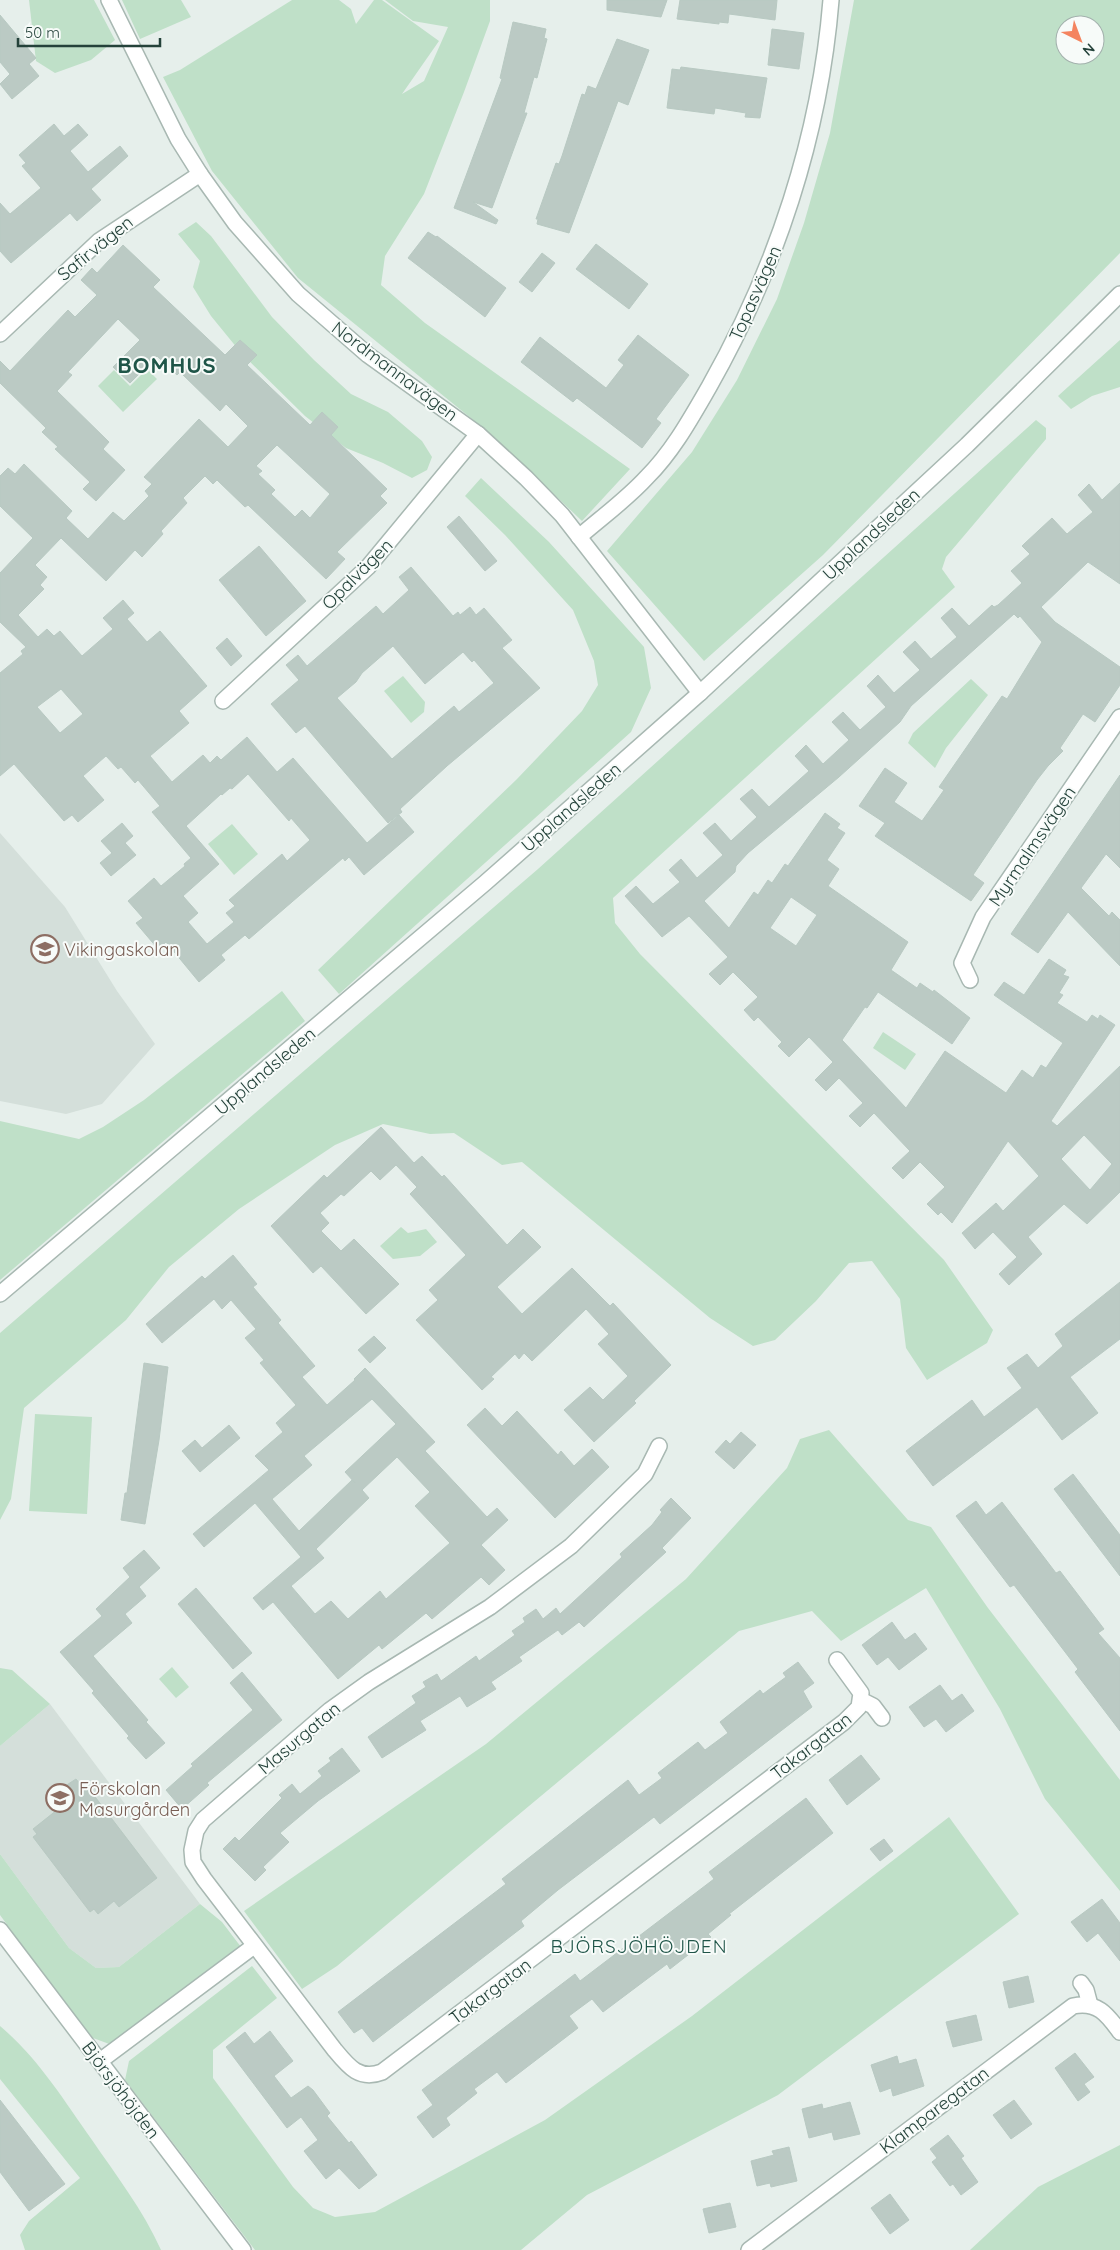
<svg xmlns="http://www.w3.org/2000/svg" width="1120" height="2250" font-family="Quicksand,sans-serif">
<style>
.built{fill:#d4dfda}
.green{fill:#bfe0c8;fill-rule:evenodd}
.building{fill:#bbcac4;stroke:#b8c9c2;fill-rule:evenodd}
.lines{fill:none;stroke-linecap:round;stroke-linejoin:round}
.minor-casing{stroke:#a8b8b2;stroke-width:18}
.minor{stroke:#fff;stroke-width:15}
.labels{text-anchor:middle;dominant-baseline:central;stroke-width:4;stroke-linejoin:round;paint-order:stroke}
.street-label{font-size:18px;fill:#24423a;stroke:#f7fbf9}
.education-label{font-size:18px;fill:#785e54;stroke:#f7fbf9;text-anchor:start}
.neighbourhood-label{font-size:19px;letter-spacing:1px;fill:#1f5548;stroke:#f7fbf9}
.district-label{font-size:22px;font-weight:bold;letter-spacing:1px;fill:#1f5548;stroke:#f7fbf9}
</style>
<rect width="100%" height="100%" fill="#e6efeb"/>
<!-- built -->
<g class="built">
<polygon points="0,833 65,907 117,991 155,1044 102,1104 66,1114 0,1101"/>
<polygon points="50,1704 200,1904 119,1967 96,1968 69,1948 0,1854 0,1746"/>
</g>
<!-- green -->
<g class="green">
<polygon points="29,0 94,0 115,40 91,60 55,73 36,61"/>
<polygon points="122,0 181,0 191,17 140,39"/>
<polygon points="292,0 339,0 351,9 356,24 374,0 382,0 439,41 402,94 424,81 448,27 413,21 385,0 490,0 490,21 464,92 424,194 385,256 381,285 425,323 630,469 582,521 493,436 298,278 212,171 163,77 180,70"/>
<path d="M854,0H1120V253L823,555L704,661L607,551L692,452L737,380L777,299L804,223L830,133ZM1065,25H1095V55H1065Z"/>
<polygon points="196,222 211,236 272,317 314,360 351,394 388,412 422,441 432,457 427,470 412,478 383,463 346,448 305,416 242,354 211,316 193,287 200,261 178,234"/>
<polygon points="1120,340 1120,387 1092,396 1071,409 1058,396"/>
<polygon points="147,369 157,379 123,412 98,386 114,370 130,386"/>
<polygon points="1036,420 1046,428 1046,439 946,557 942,569 955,587 613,898 615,923 640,954 944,1260 993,1330 987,1343 927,1380 906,1348 900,1299 872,1261 849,1263 816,1301 775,1340 753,1346 710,1318 522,1162 502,1165 454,1133 430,1134 383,1124 335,1145 239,1209 169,1267 126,1320 24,1408 11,1499 0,1520 0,1333 538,869"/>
<polygon points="481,478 549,542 644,647 651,688 631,732 339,994 318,970 517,779 582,711 598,685 594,661 573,610 505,535 465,496"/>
<polygon points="403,676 425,702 424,712 411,723 384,691"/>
<polygon points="971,679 988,695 946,748 935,768 908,743 913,733"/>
<polygon points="232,824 258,854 234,875 208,844"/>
<polygon points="282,991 305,1021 0,1280 0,1121 79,1139 103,1127 144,1100"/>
<polygon points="883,1032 916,1054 905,1070 873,1048"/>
<polygon points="401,1227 408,1233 426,1229 437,1242 420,1256 393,1259 380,1246"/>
<polygon points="35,1414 92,1417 87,1514 29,1511"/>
<polygon points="829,1430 908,1520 931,1527 988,1608 1120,1780 1120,1891 1045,1799 1000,1709 926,1588 841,1641 812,1611 739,1631 337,1966 302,1989 244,1911 486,1744 686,1579 787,1468 800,1439"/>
<polygon points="172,1667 189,1687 176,1698 159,1679"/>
<polygon points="0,1668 12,1670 50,1704 0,1746"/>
<polygon points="949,1817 1019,1914 778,2095 587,2195 521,2250 255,2250 125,2080 129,2061 252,1966 277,1998 213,2050 213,2078 293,2187 313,2208 335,2217 375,2212 545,2120 692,2016"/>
<polygon points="0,1854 69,1948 96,1968 119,1967 200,1904 222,1922 241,1947 112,2045 93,2038 74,2016 0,1915"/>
<path d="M0,2026C38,2058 63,2099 92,2140C116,2175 143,2210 161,2250H25L20,2235L29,2221L80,2178L0,2079Z"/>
<polygon points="1120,2145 1120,2250 970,2250 1038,2187"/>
</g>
<!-- building -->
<g class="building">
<polygon points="607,0 667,0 661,17 607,10"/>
<polygon points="680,0 777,0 775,20 729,14 728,23 719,22 719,24 677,19"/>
<polygon points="0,15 36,58 29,64 39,76 12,99 0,84 10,74 0,62"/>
<polygon points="513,22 546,29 544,38 547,39 537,78 534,77 524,113 527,113 492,208 473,202 498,220 496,224 454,208 502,79 500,78"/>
<polygon points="772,29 804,33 799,69 768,65"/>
<polygon points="617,39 649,50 628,105 618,101 569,233 537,224 538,219 536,219 556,163 559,164 562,156 582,94 585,95 588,86 596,89"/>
<polygon points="681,67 767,78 760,118 745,117 746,113 715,108 714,114 667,108 672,69 680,70"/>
<polygon points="54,124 64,136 78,124 88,135 70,151 88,172 120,146 128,156 91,189 101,200 77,221 70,213 11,263 0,251 0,203 10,214 41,188 22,166 26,163 19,155"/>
<polygon points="428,232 436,237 437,236 506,288 485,317 408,258"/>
<polygon points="596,244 648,284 629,309 576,269"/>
<path d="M123,245L160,280L153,287L225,355L240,340L257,355L247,365L310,425L322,412L338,427L331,435L387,489L380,496L387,503L337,552L345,559L326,579L248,505L245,507L217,480L213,484L205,476L183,498L187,503L161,531L163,534L142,557L135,550L106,581L61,538L35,565L47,577L40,585L44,589L18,615L38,637L47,629L54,636L60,631L82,656L113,629L103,618L123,600L134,613L127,619L147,642L160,631L207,686L179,711L189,723L150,756L172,782L203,755L210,763L217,756L221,760L247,737L277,772L293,758L367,843L399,815L414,832L364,875L349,857L345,861L343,858L249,939L245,935L221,955L225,960L199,982L166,942L158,949L136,923L143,918L128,901L154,878L161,886L185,866L184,864L191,858L152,812L160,806L138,780L135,783L121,767L118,769L106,756L83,776L104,800L78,822L72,815L64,821L14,764L0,776V673L23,654L21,651L26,647L0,622V573L33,538L0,506V476L8,468L15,474L24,464L72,511L66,518L88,539L113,512L124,521L149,496L145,491L152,484L144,477L199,419L228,447L248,426L226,404L220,411L180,372L177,375L157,356L130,383L113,367L140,340L118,319L68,372L72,375L57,391L109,442L103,449L125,470L96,501L83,489L90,482L55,449L58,447L42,432L46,428L0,383V361L10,371L68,310L75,317L97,295L81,280L92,268L97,273ZM277,445L330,494L310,518L302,510L295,517L271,494L275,490L258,474L262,471L256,466ZM61,689L83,714L60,733L37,707ZM248,774L289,821L291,818L310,840L287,861L282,854L229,900L235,906L226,913L234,922L207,944L188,922L198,913L183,896L219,864L186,826L221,794L222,795L230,788L232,789Z"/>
<polygon points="542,253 555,263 532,292 519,282"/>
<polygon points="638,335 689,375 656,419 661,423 642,448 577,398 573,402 521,362 540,337 606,388 624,365 618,360"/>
<path d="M1120,483V584L1088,562L1041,607L1055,622L1120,667V685L1095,722L1083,714L1060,748L1063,751L1048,766L1037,780L973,875L984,883L971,901L875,836L885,823L859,806L885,768L907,783L894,802L922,821L944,790L939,787L1002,696L1007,699L1042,642L1020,616L1018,618L1014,614L911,706L900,722L839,777L748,853L736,866L735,872L704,901L729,928L754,892L758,895L768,880L772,883L785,864L788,866L825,813L840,824L837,828L845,833L827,860L839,869L828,886L908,942L891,970L917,988L920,983L933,992L934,990L970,1018L952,1044L878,992L867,1008L865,1007L842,1040L906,1108L945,1051L1006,1093L1022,1070L1033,1078L1041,1065L1046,1068L1063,1043L994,995L1004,982L1024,995L1049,959L1066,970L1063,975L1069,977L1059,993L1063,995L1057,1003L1087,1022L1092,1015L1098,1019L1100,1015L1115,1025L1051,1121L1057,1126L1120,1066V1192L1087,1224L1064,1204L1028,1237L1042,1254L1009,1285L999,1274L1017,1257L993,1232L975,1249L962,1233L996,1203L1003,1211L1039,1176L1008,1141L952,1223L941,1212L938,1215L927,1204L945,1187L920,1162L903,1179L892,1168L910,1151L874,1113L860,1127L849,1116L863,1103L839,1078L826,1091L815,1080L833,1062L809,1037L789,1057L778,1046L782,1042L758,1017L754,1021L744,1010L758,997L733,972L720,985L709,974L728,957L689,916L662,937L625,896L636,886L653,904L680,882L669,870L681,859L697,878L723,855L703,833L715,823L731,841L757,817L740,799L752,789L769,807L809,771L795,756L806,745L823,764L849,740L832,722L843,712L860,730L886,707L867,686L878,675L894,693L920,670L903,652L915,641L931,659L957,637L941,618L952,608L969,626L992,605L994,607L998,605L1022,583L1011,571L1030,554L1022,546L1024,544L1052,518L1067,534L1093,512L1078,495L1089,484L1102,500ZM791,897L817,915L796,946L770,928ZM1084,1135L1112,1164L1090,1190L1061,1159Z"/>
<polygon points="459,516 497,561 485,571 447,527"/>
<polygon points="259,546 306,601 266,636 219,580"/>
<path d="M411,567L453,616L458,612L460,615L470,607L476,615L484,608L512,640L502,648L540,688L447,766L400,809L402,812L388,823L305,726L296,733L271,704L299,680L286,665L298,655L307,666L376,606L383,614L409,590L399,577ZM393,646L425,684L463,652L472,662L474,660L494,683L459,712L454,706L392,759L337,698L356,682L362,673Z"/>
<polygon points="227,638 242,656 231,666 216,648"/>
<polygon points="1120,775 1120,868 1106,854 1081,888 1109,916 1112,912 1120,920 1120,966 1068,912 1038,953 1011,934"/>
<polygon points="122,823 133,836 125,843 136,855 111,876 100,863 112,853 101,841"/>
<polygon points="381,1127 414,1163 422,1156 442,1177 444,1175 507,1245 523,1229 541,1247 497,1287 522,1314 572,1268 610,1306 613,1303 671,1365 634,1401 636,1403 594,1442 564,1410 590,1387 603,1400 628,1376 598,1344 609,1334 586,1309 532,1361 524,1353 519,1359 515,1354 491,1377 494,1379 482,1390 416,1320 438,1300 429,1290 466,1255 410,1194 417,1187 396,1165 380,1180 371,1171 344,1196 341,1194 320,1213 329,1223 321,1231 341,1251 354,1239 399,1284 366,1314 321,1266 313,1273 271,1226 324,1175 327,1178"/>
<path d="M233,1255L257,1284L253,1287L281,1320L278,1323L315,1366L302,1377L327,1405L355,1380L354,1379L365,1368L435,1442L425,1451L487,1517L497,1508L508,1520L481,1545L505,1570L489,1585L481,1577L432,1619L426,1613L382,1649L379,1645L338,1679L273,1602L263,1610L253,1598L301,1557L255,1503L204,1547L193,1534L269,1470L255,1456L283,1432L276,1423L296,1405L260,1363L264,1360L245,1338L256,1329L231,1300L222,1309L214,1299L162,1343L146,1324L202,1276L205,1279ZM372,1399L396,1424L345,1472L355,1483L352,1480L299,1531L272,1499L312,1465L304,1456ZM397,1457L430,1492L415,1506L450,1543L386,1599L380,1591L348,1619L331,1601L315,1614L291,1586L324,1558L316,1549L369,1498L362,1490Z"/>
<polygon points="1120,1282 1120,1339 1070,1377 1098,1413 1062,1440 1037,1407 933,1486 906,1451 972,1400 984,1417 1022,1388 1007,1368 1027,1354 1038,1368 1063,1346 1055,1334"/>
<polygon points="374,1336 386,1348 370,1363 358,1350"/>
<polygon points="144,1363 168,1367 159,1440 145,1524 121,1520 125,1493 127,1493"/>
<polygon points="485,1408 502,1426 517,1411 558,1455 561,1451 574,1466 592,1449 609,1467 555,1518 467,1425"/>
<polygon points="229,1425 240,1438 200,1472 182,1451 195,1440 202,1448"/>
<polygon points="741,1432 756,1445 734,1469 715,1452 726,1440 730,1444"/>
<polygon points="1073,1474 1120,1535 1120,1576 1054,1489"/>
<polygon points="671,1498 691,1518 662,1548 666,1552 584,1627 579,1622 562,1635 558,1630 519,1657 522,1661 491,1682 496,1689 467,1707 460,1696 420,1721 426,1730 382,1758 368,1737 416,1703 412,1696 426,1687 423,1682 437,1674 441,1681 476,1656 479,1661 515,1635 512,1631 525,1622 523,1618 536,1609 543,1619 556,1608 560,1614 622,1557 620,1554 652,1525 662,1512 660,1510"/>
<polygon points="976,1501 986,1515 1002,1502 1056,1573 1060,1571 1104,1629 1098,1633 1120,1658 1120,1731 1075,1672 1078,1669 1014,1585 1010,1587 956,1516"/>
<polygon points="144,1550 160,1568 139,1587 146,1596 125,1614 132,1623 93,1656 148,1720 146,1722 165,1743 146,1759 127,1738 129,1736 92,1693 94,1691 60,1652 102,1616 96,1609 130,1577 123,1568"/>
<polygon points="196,1588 252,1653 233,1669 178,1604"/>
<polygon points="892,1622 905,1640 915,1633 927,1649 899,1670 888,1657 877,1665 862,1645"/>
<polygon points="798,1662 814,1683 803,1691 812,1707 660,1824 654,1817 558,1890 521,1921 524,1926 373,2042 362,2028 354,2033 338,2012 506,1884 502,1879 628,1780 639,1795 662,1778 658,1773 698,1742 705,1750 728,1733 720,1722 760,1690 763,1694 786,1677 783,1673"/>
<polygon points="242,1672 282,1720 207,1783 209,1785 182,1809 166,1790 193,1766 191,1764 253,1710 230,1683"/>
<polygon points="940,1685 952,1701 962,1694 974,1711 946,1732 936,1719 924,1727 909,1707"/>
<polygon points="342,1748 360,1771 318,1801 280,1833 289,1842 263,1867 266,1870 255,1881 223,1849 235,1837 239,1841 282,1798 279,1795 292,1784 300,1794 322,1776 318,1771 331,1761 329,1758"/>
<polygon points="861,1755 880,1779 847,1805 829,1780"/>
<polygon points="76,1779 80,1784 83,1781 157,1878 119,1907 114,1901 98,1914 94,1909 90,1912 33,1837 37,1834 33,1829 67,1802 63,1797 66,1794 62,1788"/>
<polygon points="806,1798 833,1833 729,1914 731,1915 708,1934 711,1937 670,1969 667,1964 603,2012 592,1999 569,2016 578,2028 506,2083 497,2072 474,2089 477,2093 446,2118 450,2125 433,2138 417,2117 433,2105 422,2090 575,1974 580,1981 714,1879 709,1872"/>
<polygon points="884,1839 893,1851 880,1861 870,1849"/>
<polygon points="1102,1899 1120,1923 1120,1961 1098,1933 1087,1942 1071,1922"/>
<polygon points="1028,1976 1034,2002 1009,2008 1003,1982"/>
<polygon points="976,2015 982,2040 953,2047 946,2022"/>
<polygon points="270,2031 293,2061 274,2076 291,2098 308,2086 313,2090 330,2113 327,2116 349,2143 351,2141 377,2175 359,2189 339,2168 326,2179 304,2151 318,2140 301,2117 287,2128 226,2047 245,2032 254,2044"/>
<polygon points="1075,2053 1094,2077 1084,2084 1090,2092 1078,2101 1055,2068"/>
<polygon points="897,2056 899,2064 916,2059 924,2086 893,2096 891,2088 880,2092 871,2065"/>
<polygon points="0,2100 65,2184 29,2211 0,2172"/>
<polygon points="1014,2100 1032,2124 1011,2139 993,2115"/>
<polygon points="850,2102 860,2134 834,2140 832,2132 809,2138 802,2109 822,2104 823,2109"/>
<polygon points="948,2135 964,2156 961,2158 978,2182 961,2195 953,2184 950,2186 932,2162 937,2158 930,2149"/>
<polygon points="789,2147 797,2181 771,2187 770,2183 757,2186 751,2161 774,2155 772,2151"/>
<polygon points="890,2194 909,2220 890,2234 871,2208"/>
<polygon points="730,2203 736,2227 709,2233 703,2209"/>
</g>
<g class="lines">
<defs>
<g id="minor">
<polyline points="109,0 178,139 200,174 235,223 298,294 368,355 478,434 526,478 562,515 700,693"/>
<polyline points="0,334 99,241 200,174"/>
<path d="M579,537C602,517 627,499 647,477C673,451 691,418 709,387C776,269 820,136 831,0"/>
<polyline points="223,701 368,567 478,434"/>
<polyline points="970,980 962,963 983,917 1120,717"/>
<polyline points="0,1294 485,883 700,693 967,445 1120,294"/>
<path d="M659,1446L645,1474L571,1546L490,1607L369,1682L330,1710L203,1820L196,1831L192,1850L193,1862L204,1879L334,2049C348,2066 359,2081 382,2072L844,1722L859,1707L861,1693L837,1660"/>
<polyline points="861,1700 873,1706 882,1718"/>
<polyline points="0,1930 243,2250"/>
<polyline points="1081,1983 1086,1990 1090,2005"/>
<polyline points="100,2061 254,1946"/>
<path d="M749,2250L1073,2006C1097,2001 1107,2014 1120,2032"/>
</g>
</defs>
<!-- minor casing -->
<use href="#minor" class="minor-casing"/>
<!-- minor -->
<use href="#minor" class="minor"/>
</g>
<!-- icons -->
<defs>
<symbol id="school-ring" viewBox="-11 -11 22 22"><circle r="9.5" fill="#f7fbf9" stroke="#8d6e63" stroke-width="1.5"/><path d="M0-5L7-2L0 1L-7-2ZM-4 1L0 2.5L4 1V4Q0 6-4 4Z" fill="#8d6e63"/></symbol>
</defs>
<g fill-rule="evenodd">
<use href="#school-ring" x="29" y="933" width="32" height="32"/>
<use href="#school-ring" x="44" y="1782" width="32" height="32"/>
</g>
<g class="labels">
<!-- street labels -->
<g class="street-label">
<text transform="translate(95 248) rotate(-39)">Safirvägen</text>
<text transform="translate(755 293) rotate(-66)">Topasvägen</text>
<text transform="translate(395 371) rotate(37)">Nordmannavägen</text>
<text transform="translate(871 534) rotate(-43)">Upplandsleden</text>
<text transform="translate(357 574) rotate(-45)">Opalvägen</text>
<text transform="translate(571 807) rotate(-41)">Upplandsleden</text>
<text transform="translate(1032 846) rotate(-56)">Myrmalmsvägen</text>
<text transform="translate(265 1071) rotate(-40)">Upplandsleden</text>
<text transform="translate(299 1738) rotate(-40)">Masurgatan</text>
<text transform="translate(811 1746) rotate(-38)">Takargatan</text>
<text transform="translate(490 1991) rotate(-37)">Takargatan</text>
<text transform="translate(121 2090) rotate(53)">Björsjöhöjden</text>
<text transform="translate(934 2110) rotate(-37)">Klamparegatan</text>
</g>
<!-- education labels -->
<g class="education-label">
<text x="64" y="949">Vikingaskolan</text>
<text x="79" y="1788">Förskolan<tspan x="79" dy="21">Masurgården</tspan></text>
</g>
<!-- neighbourhood labels -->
<g class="neighbourhood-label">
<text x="639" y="1946">BJÖRSJÖHÖJDEN</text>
</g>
<!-- district labels -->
<g class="district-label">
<text x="167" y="365">BOMHUS</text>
</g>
</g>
<!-- north arrow -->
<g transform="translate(1080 40) rotate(138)"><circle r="24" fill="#f7fbf9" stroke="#a3b1ad"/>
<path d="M0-4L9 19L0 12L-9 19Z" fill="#f4845f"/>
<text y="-8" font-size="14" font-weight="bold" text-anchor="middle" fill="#24423a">N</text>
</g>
<!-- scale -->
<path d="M18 38v8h142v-8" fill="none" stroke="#24423a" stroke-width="2.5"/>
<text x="25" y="38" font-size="15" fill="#24423a" stroke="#f7fbf9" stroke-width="4" paint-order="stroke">50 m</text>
</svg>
